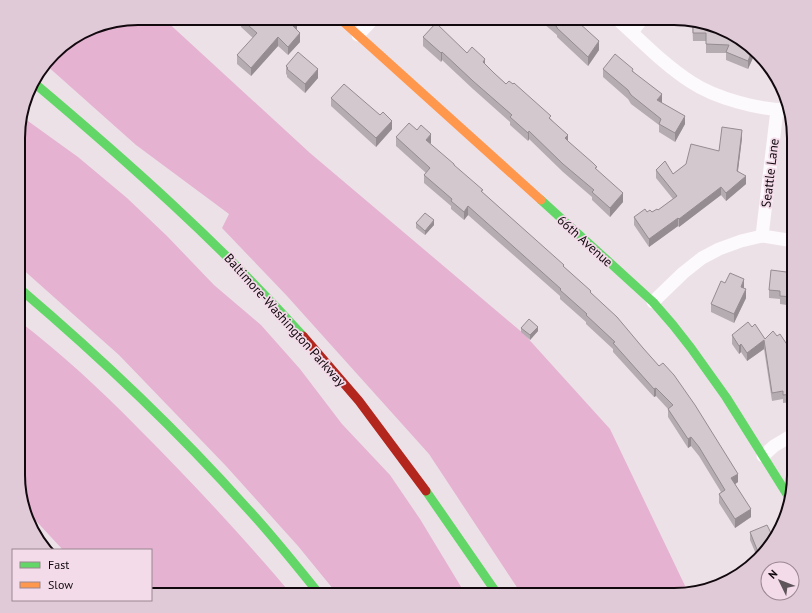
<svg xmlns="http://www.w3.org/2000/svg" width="812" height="613" font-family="'PT Sans',sans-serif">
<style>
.forest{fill:#e5b2d1}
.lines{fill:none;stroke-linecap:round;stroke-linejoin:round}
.street{stroke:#fcfafc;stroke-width:13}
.fast{stroke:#63d668;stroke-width:9}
.slow{stroke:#ff974d;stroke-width:9}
.jam{stroke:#b3261e;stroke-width:9}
.wall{fill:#b5acb1}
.shaded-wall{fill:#948c90}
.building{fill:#d3c8ce;stroke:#948c90}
.labels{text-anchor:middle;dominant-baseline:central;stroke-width:3.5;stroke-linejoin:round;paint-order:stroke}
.street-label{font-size:13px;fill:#11090e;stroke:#f3dbe9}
.rim{fill:none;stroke:#11090e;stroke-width:2}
</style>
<rect width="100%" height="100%" fill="#ede1e8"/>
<!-- forest -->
<g class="forest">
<polygon points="138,18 163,18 310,153 524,334 610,429 688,592 674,595 522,595 429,454 287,296 222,228 229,214 136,145 45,64 59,48 99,24"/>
<polygon points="21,116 78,157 127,198 167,236 214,285 261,325 300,369 342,424 390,475 420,519 466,595 338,595 298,546 226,466 119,355 19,266 19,122"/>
<path d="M19,321C61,353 101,390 138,428C192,482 243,537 292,595H151V550H63L25,509L18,483Z"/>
</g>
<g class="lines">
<!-- street -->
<g class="street">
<path d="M616,18C641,40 663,64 691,82C715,98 759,110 788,110"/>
<polyline points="632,32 643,18"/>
<polyline points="358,35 374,18"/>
<polyline points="762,236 777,110"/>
<polyline points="653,302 683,273 702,258 719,249 741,241 762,236 794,241"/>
<polyline points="763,456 774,446 794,434"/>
</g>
<!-- fast -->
<g class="fast">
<path d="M33,82C128,162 220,244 303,336"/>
<polyline points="541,200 653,302 673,325 691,348 726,397 790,499"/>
<path d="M19,288C99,356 176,429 246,507C272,535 296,565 320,595"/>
<polyline points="426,491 498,595"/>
</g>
<!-- slow -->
<polyline class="slow" points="339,18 541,200"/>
<!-- jam -->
<polyline class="jam" points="303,336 359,401 426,491"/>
</g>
<!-- wall -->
<g class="wall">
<polygon points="463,18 478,18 471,26"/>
<polygon points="537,18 577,18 579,23 599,50 588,66 557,37 557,35"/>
<polygon points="241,19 297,30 300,42 288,55 278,46 251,76 237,64 237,55 253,38 241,27"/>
<polygon points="692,21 753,48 756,51 748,69 726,60 726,53 706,53 706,41 693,41"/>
<polygon points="423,37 467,53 485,65 494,73 506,84 551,119 568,141 597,170 623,202 610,217 592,200 592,197 563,172 529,139 528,141 510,125 510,122 473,89 442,60 441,62 423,46"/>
<polygon points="286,66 318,78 305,93 287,77 287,75 286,74"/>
<polygon points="603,69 633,71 661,103 685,124 675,142 659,132 659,125 631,104 628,99 603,77"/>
<polygon points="331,98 392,129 376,147 331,106"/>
<polygon points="396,137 431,143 430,144 564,267 591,293 738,482 735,484 751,517 735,528 719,503 719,494 721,492 699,456 691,446 688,448 668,417 668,409 656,396 654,397 613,352 613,349 586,324 586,322 560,299 560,296 468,215 464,220 451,209 451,206 424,183 424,175 426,173 396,146"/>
<polygon points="742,138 738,171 746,184 726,201 721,195 679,227 678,226 649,247 634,225 634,217 647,212 652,212 658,210 673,199 656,178 656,170 673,174 686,164 719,151"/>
<polygon points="416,223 434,225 425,235 416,228"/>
<polygon points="794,273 794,336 789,341 793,306 780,304 780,299 769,298 769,290"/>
<polygon points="725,283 744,288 746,298 734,323 711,312 711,304"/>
<polygon points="752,327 765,339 794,355 794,402 783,403 783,399 772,401 764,349 747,361 741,352 739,354 732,344 732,335"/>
<polygon points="521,328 538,331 530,340 521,332"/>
<polygon points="750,532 764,554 758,559 750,540"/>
</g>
<!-- shaded-wall -->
<g class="shaded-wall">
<polygon points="471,18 478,18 471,26"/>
<polygon points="297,21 297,30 293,26"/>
<polygon points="300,33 300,42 288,55 288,47"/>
<polygon points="278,37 278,46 251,76 251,68"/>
<polygon points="599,41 599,50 588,66 588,57"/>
<polygon points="753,48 756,51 748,69 748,61"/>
<polygon points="442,52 442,60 441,62 441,53"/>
<polygon points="485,59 485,68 483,62"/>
<polygon points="318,69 318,78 305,93 305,84"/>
<polygon points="662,94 662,103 657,100"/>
<polygon points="685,116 685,124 675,142 675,133"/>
<polygon points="392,121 392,129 376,147 376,138"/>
<polygon points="742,130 742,138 737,178 737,171"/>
<polygon points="529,131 529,139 528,141 528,133"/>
<polygon points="431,134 431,143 426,148 426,140"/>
<polygon points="568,135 568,143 565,138"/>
<polygon points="746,176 746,184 726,201 726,193"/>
<polygon points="721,187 721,195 679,227 679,219"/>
<polygon points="623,193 623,202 610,217 610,208"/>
<polygon points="468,206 468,215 464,220 464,212"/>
<polygon points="678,218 678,226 649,247 649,239"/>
<polygon points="434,220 434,225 425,235 425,231"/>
<polygon points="744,279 744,288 741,296 741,287"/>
<polygon points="746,289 746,298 734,323 734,314"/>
<polygon points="538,327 538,331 530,340 530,335"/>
<polygon points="794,328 794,336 789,341 789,333"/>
<polygon points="764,340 764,349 747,361 747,353"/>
<polygon points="741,344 741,352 739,354 739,346"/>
<polygon points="656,388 656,396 654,397 654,389"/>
<polygon points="691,437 691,446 688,448 688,439"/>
<polygon points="738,474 738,482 731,487 731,478"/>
<polygon points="751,509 751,517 735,528 735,519"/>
</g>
<!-- building -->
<g class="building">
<polygon points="242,18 293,18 297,21 293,26 300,33 288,47 278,37 251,68 237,55 257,33 241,19"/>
<polygon points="546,18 577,18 579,20 578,22 599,41 588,57 557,28 557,27"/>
<polygon points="693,21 720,27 753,48 748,61 726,52 729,45 706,44 706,33 693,33"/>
<polygon points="436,23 467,53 472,47 485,59 483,62 494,73 506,84 509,81 513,84 514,83 551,116 549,118 568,135 565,138 569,142 593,163 597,167 595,168 623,193 610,208 592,192 594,190 563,164 529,131 528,133 510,117 512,115 473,81 442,52 441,53 423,37"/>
<polygon points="298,52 318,69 305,84 287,69 288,68 286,66"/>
<polygon points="615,54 633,69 632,71 662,94 657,100 685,116 675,133 659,124 661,119 631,95 628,90 603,69"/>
<polygon points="344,84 380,115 383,112 392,121 376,138 331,98"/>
<polygon points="409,123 417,130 421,125 431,134 426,140 454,164 454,165 483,190 481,191 564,265 563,266 591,291 590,292 617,317 643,348 659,366 663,363 674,375 695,405 738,474 731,478 751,509 735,519 719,494 725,490 699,447 691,437 688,439 668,409 673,405 656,388 654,389 613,343 615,342 586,315 587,314 560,290 561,289 468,206 464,212 451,201 452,199 424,175 430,168 396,137"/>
<polygon points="722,127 742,130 737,171 746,176 726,193 721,187 679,219 678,218 649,239 634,217 645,209 647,212 650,210 652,212 657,209 658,210 677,196 656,170 665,161 673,174 686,164 691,144 719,151"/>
<polygon points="425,213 434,220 425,231 416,223"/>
<polygon points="771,270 794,273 794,297 780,296 780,291 769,290"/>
<polygon points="730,273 744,279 741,287 746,289 734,314 711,304 721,281 725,283"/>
<polygon points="794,302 794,328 789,333"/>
<polygon points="529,319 538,327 530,335 521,328"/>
<polygon points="748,322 752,327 755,324 765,339 773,331 777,336 780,334 794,355 794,394 783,395 783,391 772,393 764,340 747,353 741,344 739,346 732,335"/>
<polygon points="767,525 774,539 764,554 760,557 750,532"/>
</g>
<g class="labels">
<!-- street labels -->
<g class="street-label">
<text transform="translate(770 173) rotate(-83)">Seattle Lane</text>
<text transform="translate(585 241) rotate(42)">66th Avenue</text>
<text transform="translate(285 320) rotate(48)">Baltimore-Washington Parkway</text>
</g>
</g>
<!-- crop -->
<path d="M0 0H812V613H0ZM138 25H674A113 113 0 0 1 787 138V475A113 113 0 0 1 674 588H138A113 113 0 0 1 25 475V138A113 113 0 0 1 138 25Z" fill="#e1cad7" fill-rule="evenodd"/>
<path class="rim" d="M138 25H674A113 113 0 0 1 787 138V475A113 113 0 0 1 674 588H138A113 113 0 0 1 25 475V138A113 113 0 0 1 138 25Z"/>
<!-- legend -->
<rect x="12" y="549" width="140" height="52" fill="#f3dbe9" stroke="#998791"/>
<rect x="20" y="562" width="20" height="6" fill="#63d668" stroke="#998791"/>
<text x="48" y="569" font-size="12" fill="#11090e">Fast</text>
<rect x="20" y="582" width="20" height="6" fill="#ff974d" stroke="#998791"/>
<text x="48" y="589" font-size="12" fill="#11090e">Slow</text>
<!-- north arrow -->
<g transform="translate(780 581) rotate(313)"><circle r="19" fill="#f3dbe9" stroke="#998791"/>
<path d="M0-3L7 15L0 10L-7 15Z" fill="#5e555a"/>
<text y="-6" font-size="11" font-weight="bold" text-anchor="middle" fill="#11090e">N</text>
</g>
</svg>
